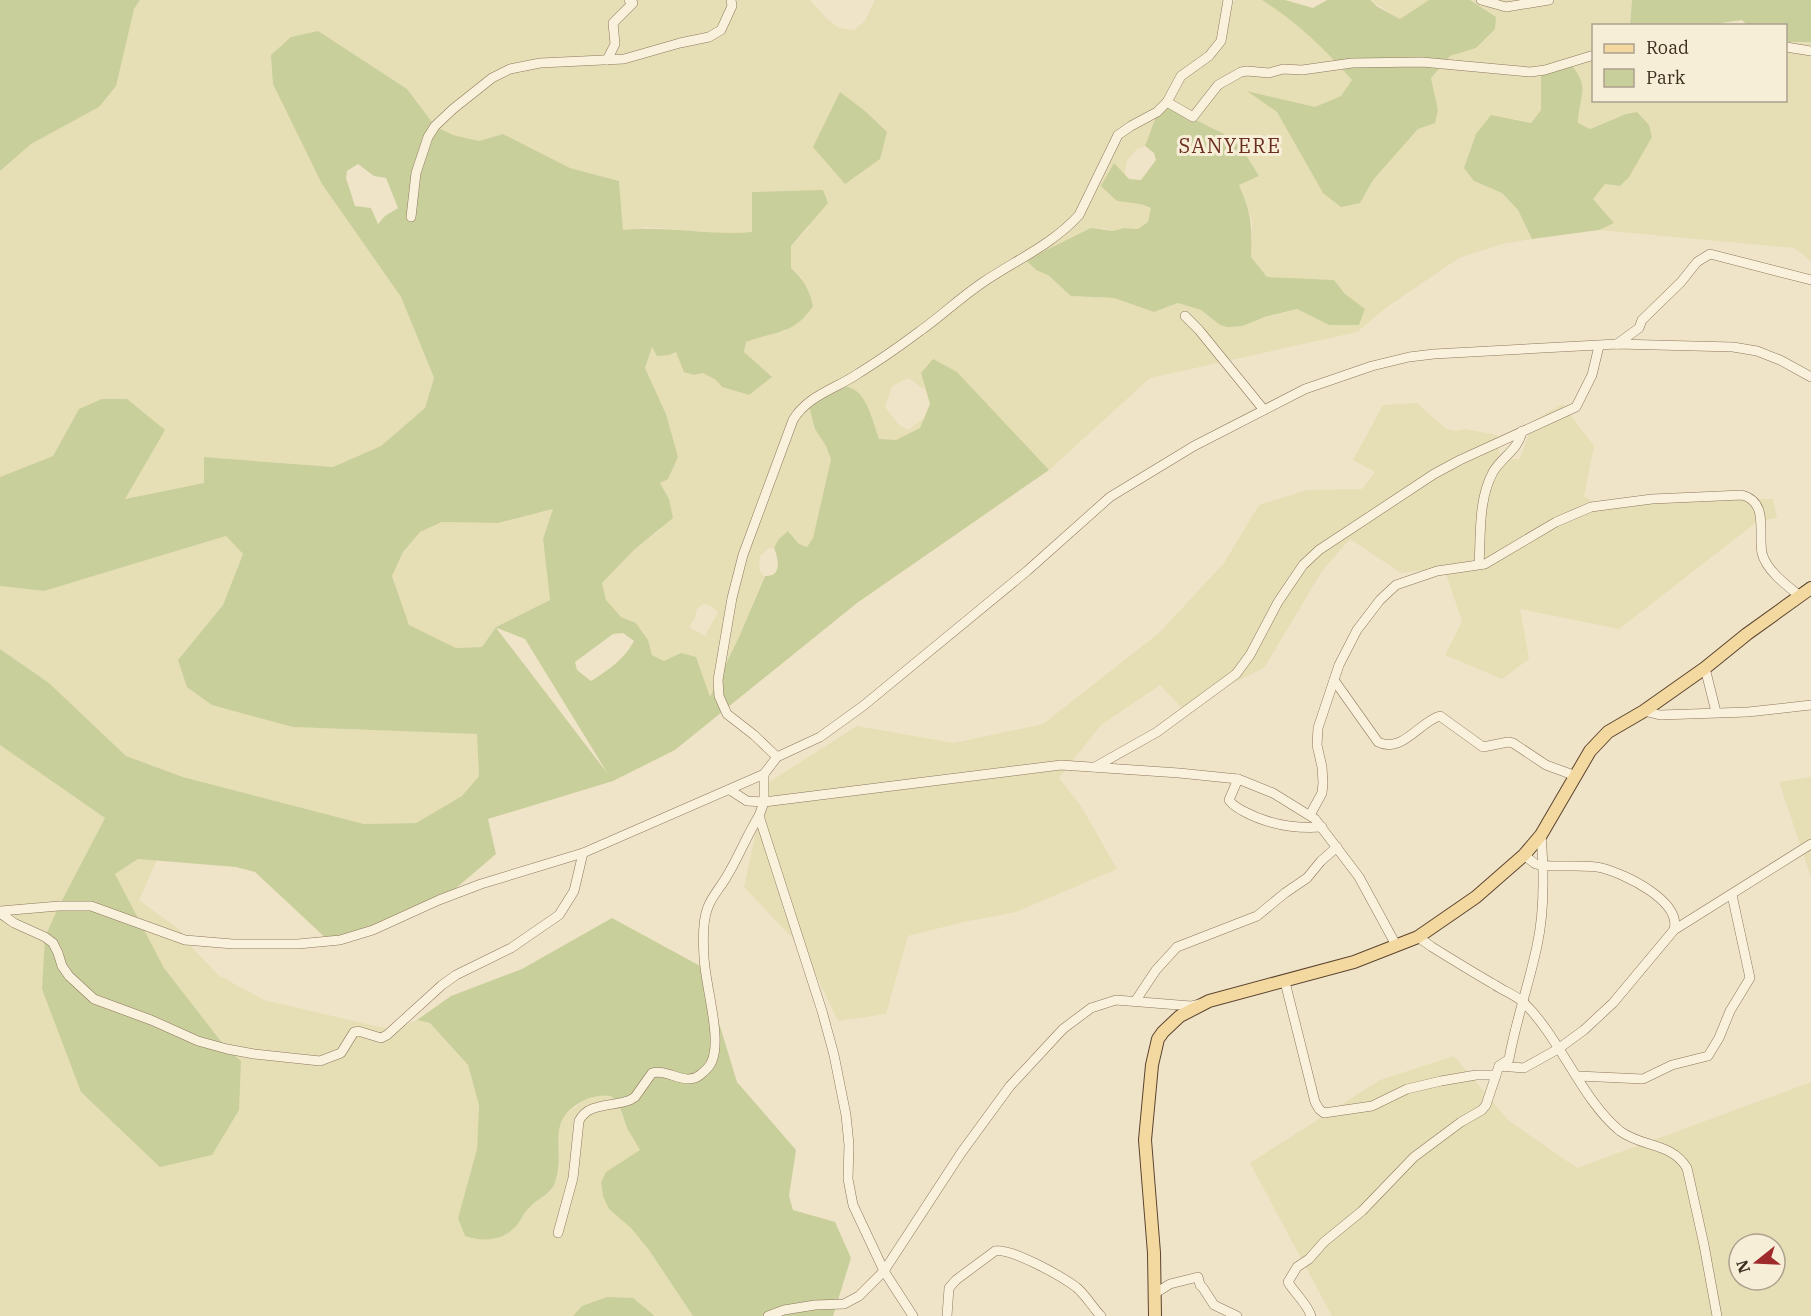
<svg xmlns="http://www.w3.org/2000/svg" width="1811" height="1316" font-family="'IBM Plex Serif',serif">
<style>
.farmland{fill:#e6deb5;fill-rule:evenodd}
.green{fill:#c9cf9b;fill-rule:evenodd}
.lines{fill:none;stroke-linecap:round;stroke-linejoin:round}
.minor-casing{stroke:#8d765c;stroke-width:10}
.major-casing{stroke:#5b4430;stroke-width:14}
.minor{stroke:#faf1dc;stroke-width:9}
.major{stroke:#f3d9a0;stroke-width:12}
.labels{text-anchor:middle;dominant-baseline:central;stroke-width:6;stroke-linejoin:round;paint-order:stroke}
.quarter-label{font-size:20px;letter-spacing:1.5px;fill:#6b2e1e;stroke:#f7eed8}
</style>
<rect width="100%" height="100%" fill="#f0e4c8"/>
<!-- farmland -->
<g class="farmland">
<path d="M140,0H810L826,18L839,28L854,30L865,21L875,0H1230L1234,2L1235,0H1262L1278,10L1311,36L1329,53L1352,80L1341,96L1315,108L1249,91L1277,112L1294,140L1360,203L1373,180L1418,129L1438,110L1431,78L1450,56L1476,48L1495,17L1470,0H1632L1630,25L1594,26V100H1786V42H1811V261L1794,248L1599,230L1614,223L1593,199L1605,184L1620,186L1652,137L1626,114L1589,129L1578,123V111L1583,93L1541,76V110L1531,123L1514,119L1474,181L1502,193L1518,210L1532,239L1502,244L1459,258L1387,307L1357,332L1150,378L1049,470L957,372L921,373L925,390L908,378L892,386L885,407L899,425L908,430L924,418L920,428L896,440H879L868,408L815,429L826,446L831,458L813,538L807,548L799,544L789,531L778,540L774,548H769L760,556L759,569L764,576L739,637L710,698L681,654L664,661L652,655L648,640L636,623L621,617L606,600L602,583L634,550L661,529L669,499L660,483L670,431L666,414L645,368L652,346L676,352L694,375L703,373L716,380L722,387L749,395L771,377L744,352L746,341L763,335L787,331L802,278L791,268V246L809,227L789,192H752L753,232L728,234L646,227L623,231L619,181L570,168L503,134L479,141L453,135L435,126L407,89L322,184L401,297L434,379L425,408L381,446L333,467L204,457L205,483L124,499L79,409L53,456L0,477V171L31,144L99,107L134,9ZM1160,104L1188,117L1241,147L1259,176L1239,184L1245,198L1252,222L1251,257L1267,278L1334,280L1345,294L1329,325L1297,309L1257,320L1220,325L1201,310L1178,303L1154,312L1114,298L1071,296L1048,275L1103,228L1113,231L1124,228L1138,229L1149,222L1151,209L1140,204L1117,201L1115,164L1124,177L1127,160L1137,149L1145,146ZM703,604L709,605L718,612L705,636L689,627L695,618L697,609Z"/>
<polygon points="1370,0 1429,0 1400,19"/>
<polygon points="1417,403 1445,428 1454,431 1465,429 1497,435 1500,460 1520,459 1533,421 1562,404 1594,446 1584,496 1602,508 1690,499 1773,499 1777,518 1758,521 1619,629 1520,609 1529,659 1502,679 1445,655 1462,621 1444,568 1401,573 1350,539 1322,571 1264,668 1182,708 1160,685 1101,725 1059,778 1081,806 1117,869 1016,912 964,922 908,936 886,1014 838,1021 804,950 744,887 766,784 857,726 954,743 1043,724 1159,633 1224,563 1259,505 1307,490 1362,489 1375,472 1353,460 1383,405"/>
<polygon points="554,509 543,539 550,600 496,627 482,647 456,648 409,625 392,576 403,552 420,532 443,522 498,523"/>
<polygon points="226,536 243,554 223,605 178,660 293,727 477,734 479,776 462,796 416,823 364,824 183,777 126,756 49,683 0,649 0,586 44,591"/>
<polygon points="0,745 105,818 59,906 227,1049 164,968 115,874 138,859 157,860 139,900 181,931 185,940 218,975 264,1000 393,1030 417,1020 430,1023 468,1065 479,1105 477,1149 458,1218 514,1228 530,1206 551,1191 559,1168 558,1128 563,1116 586,1099 597,1095 611,1096 619,1104 627,1128 640,1150 606,1172 609,1209 631,1228 649,1250 693,1316 655,1316 655,1314 582,1306 573,1316 0,1316"/>
<polygon points="1811,777 1811,877 1779,782"/>
<path d="M1454,1056L1508,1120L1577,1168L1811,1082V1316H1332L1250,1163L1380,1080ZM1739,1244H1775V1280H1739Z"/>
</g>
<!-- green -->
<g class="green">
<polygon points="0,0 140,0 134,9 116,86 99,107 31,144 0,171"/>
<path d="M1262,0H1285L1313,8L1327,0H1370L1378,7L1400,19L1429,0H1470L1496,17L1495,29L1476,48L1450,56L1431,78L1438,110L1435,123L1418,129L1373,180L1360,203L1341,207L1323,193L1277,112L1247,91L1315,107L1341,96L1352,80C1325,49 1297,22 1262,0Z"/>
<polygon points="1632,0 1811,0 1811,42 1786,42 1786,26 1747,25 1742,20 1701,26 1630,25"/>
<path d="M318,31L407,89L435,126L453,135L479,141L503,134L570,168L619,181L623,230C666,225 709,236 752,232V192L823,190L828,203L791,246V268C804,280 809,289 813,306C793,336 776,330 746,342L744,352L772,377L749,395L722,387L716,380L703,373L694,375L684,372L676,352L669,355L657,356L652,347L645,368L666,414L678,457L668,479L660,483L669,499L673,518L634,550L602,583L606,600L621,617L636,623L648,640L652,655L664,661L681,653L696,657L710,697L739,637L765,576C782,577 779,560 774,548L778,540L788,531L799,544L807,547L813,538L831,459L826,446L815,429L809,406L817,391C863,374 867,404 879,439L896,440L920,428L930,404L921,373L933,359L957,372L1049,470L857,603L675,750L613,781L488,819L496,854L448,895L342,939L330,942L255,872L236,867L138,859L115,874L164,968L227,1049L241,1061L239,1110L212,1155L160,1167L81,1092L42,989L45,937L59,906L105,818L0,745V649L49,683L126,756L183,777L364,824L416,823L462,796L479,776L477,734L293,727L212,705L187,687L178,660L223,605L243,554L226,536L44,591L0,586V477L53,456L79,409L102,399H127L165,430L125,499L204,483V457L333,467L381,446L425,408L434,378L401,297L322,184L273,84L271,55L291,37ZM358,164L374,176L386,178L398,208L385,216L378,224L371,208L355,206L346,178L347,171ZM553,509L543,539L550,600L496,627L482,647L456,648L409,625L392,576L403,552L420,532L442,522L498,523ZM497,628L525,639L608,774L497,629ZM623,633L634,641C624,660 608,670 591,681L577,670L575,662L613,634Z"/>
<path d="M1568,61C1592,88 1579,93 1578,123L1590,129L1626,114L1637,112L1649,125L1652,137L1629,177L1620,186L1605,184L1593,199L1614,223L1599,230L1532,239L1518,210L1502,193L1474,181L1464,168L1476,134L1491,115L1531,123L1541,110V76L1557,63Z"/>
<polygon points="840,92 865,111 887,132 880,159 845,184 813,147"/>
<path d="M1161,103L1224,134L1241,147L1259,176L1239,185C1252,214 1252,226 1251,257L1267,277L1334,280L1345,294L1365,309L1359,325H1329L1297,309L1265,317L1242,326L1228,327L1220,325L1201,310L1178,303L1154,312L1114,298L1071,296L1048,275L1036,270L1026,260L1091,228L1113,231L1124,228L1138,229L1148,222L1151,208L1140,204L1117,201L1101,186L1114,163L1129,179L1141,180L1156,160L1154,153L1145,146Z"/>
<path d="M612,918L702,967L737,1082L796,1150L789,1196L793,1210L835,1222L851,1258L833,1316H693L649,1250L631,1228L609,1209L603,1196L601,1183L606,1172L640,1150L627,1128L619,1104L611,1096C597,1095 588,1097 576,1105C546,1125 566,1153 555,1182C551,1195 539,1197 530,1207C524,1212 521,1220 516,1226C503,1241 483,1242 465,1236L458,1218L477,1149L479,1105L468,1065L430,1023L417,1020L451,996L522,969Z"/>
<polygon points="607,1297 633,1298 655,1316 573,1316 582,1306"/>
</g>
<g class="lines">
<defs>
<g id="minor">
<polyline points="1481,0 1506,7 1549,0"/>
<polyline points="1786,47 1811,51"/>
<polyline points="607,60 615,44 613,23 633,3 629,0"/>
<polyline points="1167,102 1193,117 1218,85 1241,72 1247,71 1269,73 1283,69 1302,70 1352,63 1422,62 1530,72 1545,70 1594,55"/>
<polyline points="411,217 416,173 428,137 435,126 453,109 492,78 510,69 540,63 624,59 680,43 709,37 721,30 732,6 731,0"/>
<polyline points="1185,316 1199,330 1264,410"/>
<polyline points="1617,344 1639,328 1642,320 1681,282 1697,262 1710,254 1811,280"/>
<path d="M1479,564C1481,534 1478,500 1493,472C1502,457 1519,449 1522,431"/>
<polyline points="1705,668 1716,712"/>
<path d="M1334,680L1378,742C1402,754 1419,722 1440,716L1483,747L1508,742L1513,743L1546,765L1576,776"/>
<polyline points="1644,711 1660,715 1748,712 1811,705"/>
<path d="M777,757L754,735L727,714L719,696L718,680L732,598L743,555L793,420C808,395 836,389 859,373C880,360 900,346 920,331C941,316 960,298 982,283C1014,261 1052,245 1079,215L1118,135L1131,126L1157,112L1167,102L1181,76L1209,56L1221,41L1228,0"/>
<polyline points="1095,767 1157,732 1236,674 1250,655 1278,602 1303,565 1319,550 1434,474 1460,460 1576,407 1592,375 1599,346"/>
<polyline points="764,774 764,802 759,816 822,1011 834,1055 846,1115 849,1145 848,1179 853,1205 884,1271 913,1316"/>
<path d="M1238,779L1229,800C1232,805 1238,808 1243,811C1269,825 1294,829 1322,827"/>
<polyline points="730,790 747,801 764,802 1061,765 1179,773 1238,779 1273,793 1315,819 1359,877 1396,945"/>
<path d="M1310,815L1322,793L1323,783L1322,767L1317,745L1318,728L1339,665L1357,630L1380,600L1396,585L1437,571L1485,564L1556,522L1591,507L1652,499L1742,495C1769,502 1758,533 1762,553C1766,570 1786,585 1800,596"/>
<path d="M1524,855C1528,858 1532,862 1536,864C1551,869 1583,863 1602,868C1625,874 1682,901 1674,930"/>
<polyline points="0,911 59,906 91,906 185,940 233,944 298,944 340,940 373,930 439,900 481,884 583,853 764,774 777,757 820,737 863,706 1027,571 1110,497 1194,446 1305,389 1372,366 1409,357 1434,354 1617,344 1733,347 1757,351 1780,360 1811,377"/>
<polyline points="0,913 14,923 45,937 53,943 58,953 62,966 69,976 94,999 151,1020 198,1041 227,1049 254,1054 320,1061 341,1053 354,1032 358,1031 381,1038 387,1035 442,985 456,975 511,948 559,915 574,891 583,853"/>
<path d="M1418,937L1432,947C1453,960 1474,973 1495,985C1504,991 1515,995 1523,1002C1560,1037 1581,1099 1620,1131C1643,1148 1671,1142 1687,1168L1704,1245L1717,1316"/>
<polyline points="1285,982 1315,1102 1319,1109 1324,1113 1372,1106 1407,1089 1441,1081 1476,1075 1496,1075"/>
<polyline points="1136,1000 1156,970 1177,947 1257,916 1285,893 1307,878 1321,861 1337,847"/>
<polyline points="1499,1066 1524,1068 1558,1049 1584,1030 1613,1003 1674,930 1811,844"/>
<polyline points="1578,1076 1643,1079 1672,1065 1708,1056 1719,1038 1730,1011 1750,978 1732,895"/>
<path d="M558,1233L573,1178L579,1121C588,1102 614,1107 630,1100L635,1097L652,1073C668,1068 685,1087 700,1075C705,1071 710,1067 712,1061C722,1037 705,985 704,957C703,942 702,921 708,907C712,896 721,887 727,876C739,856 747,835 759,816"/>
<polyline points="1154,1294 1170,1284 1198,1277 1200,1285 1203,1288 1214,1305 1237,1316"/>
<polyline points="768,1316 784,1310 815,1305 844,1304 859,1296 884,1271 961,1153 1010,1086 1063,1029 1091,1008 1116,1000 1191,1006 1199,1004"/>
<path d="M947,1316L949,1288L956,1280L995,1251C1012,1248 1061,1276 1076,1287C1086,1295 1092,1307 1101,1316"/>
<path d="M1311,1316C1307,1303 1295,1294 1288,1282L1297,1267L1309,1259L1324,1242L1362,1211L1414,1157L1461,1122L1482,1110L1486,1105L1499,1066L1509,1059C1516,1020 1529,984 1537,946C1545,910 1544,871 1541,835"/>
</g>
<polyline id="major" points="1155,1316 1154,1253 1145,1140 1152,1065 1158,1039 1163,1032 1180,1016 1209,1001 1354,962 1418,937 1476,897 1524,855 1541,835 1590,751 1608,732 1644,711 1705,668 1747,634 1811,588"/>
</defs>
<!-- minor casing -->
<use href="#minor" class="minor-casing"/>
<!-- major casing -->
<use href="#major" class="major-casing"/>
<!-- minor -->
<use href="#minor" class="minor"/>
<!-- major -->
<use href="#major" class="major"/>
</g>
<g class="labels">
<!-- quarter labels -->
<g class="quarter-label">
<text x="1230" y="145">SANYERE</text>
</g>
</g>
<!-- legend -->
<rect x="1592" y="24" width="195" height="78" fill="#f7eed8" stroke="#ada18e" stroke-width="1.5"/>
<rect x="1604" y="44" width="30" height="9" fill="#f3d9a0" stroke="#ada18e" stroke-width="1.5"/>
<text x="1646" y="54" font-size="18" fill="#3d2e20">Road</text>
<rect x="1604" y="69" width="30" height="18" fill="#c9cf9b" stroke="#ada18e" stroke-width="1.5"/>
<text x="1646" y="84" font-size="18" fill="#3d2e20">Park</text>
<!-- north arrow -->
<g transform="translate(1757 1262) rotate(252)"><circle r="28" fill="#f7eed8" stroke="#ada18e" stroke-width="1.5"/>
<path d="M0-4.5L10 22L0 15L-10 22Z" fill="#9e2a2b"/>
<text y="-9" font-size="16" font-weight="bold" text-anchor="middle" fill="#3d2e20">N</text>
</g>
</svg>
